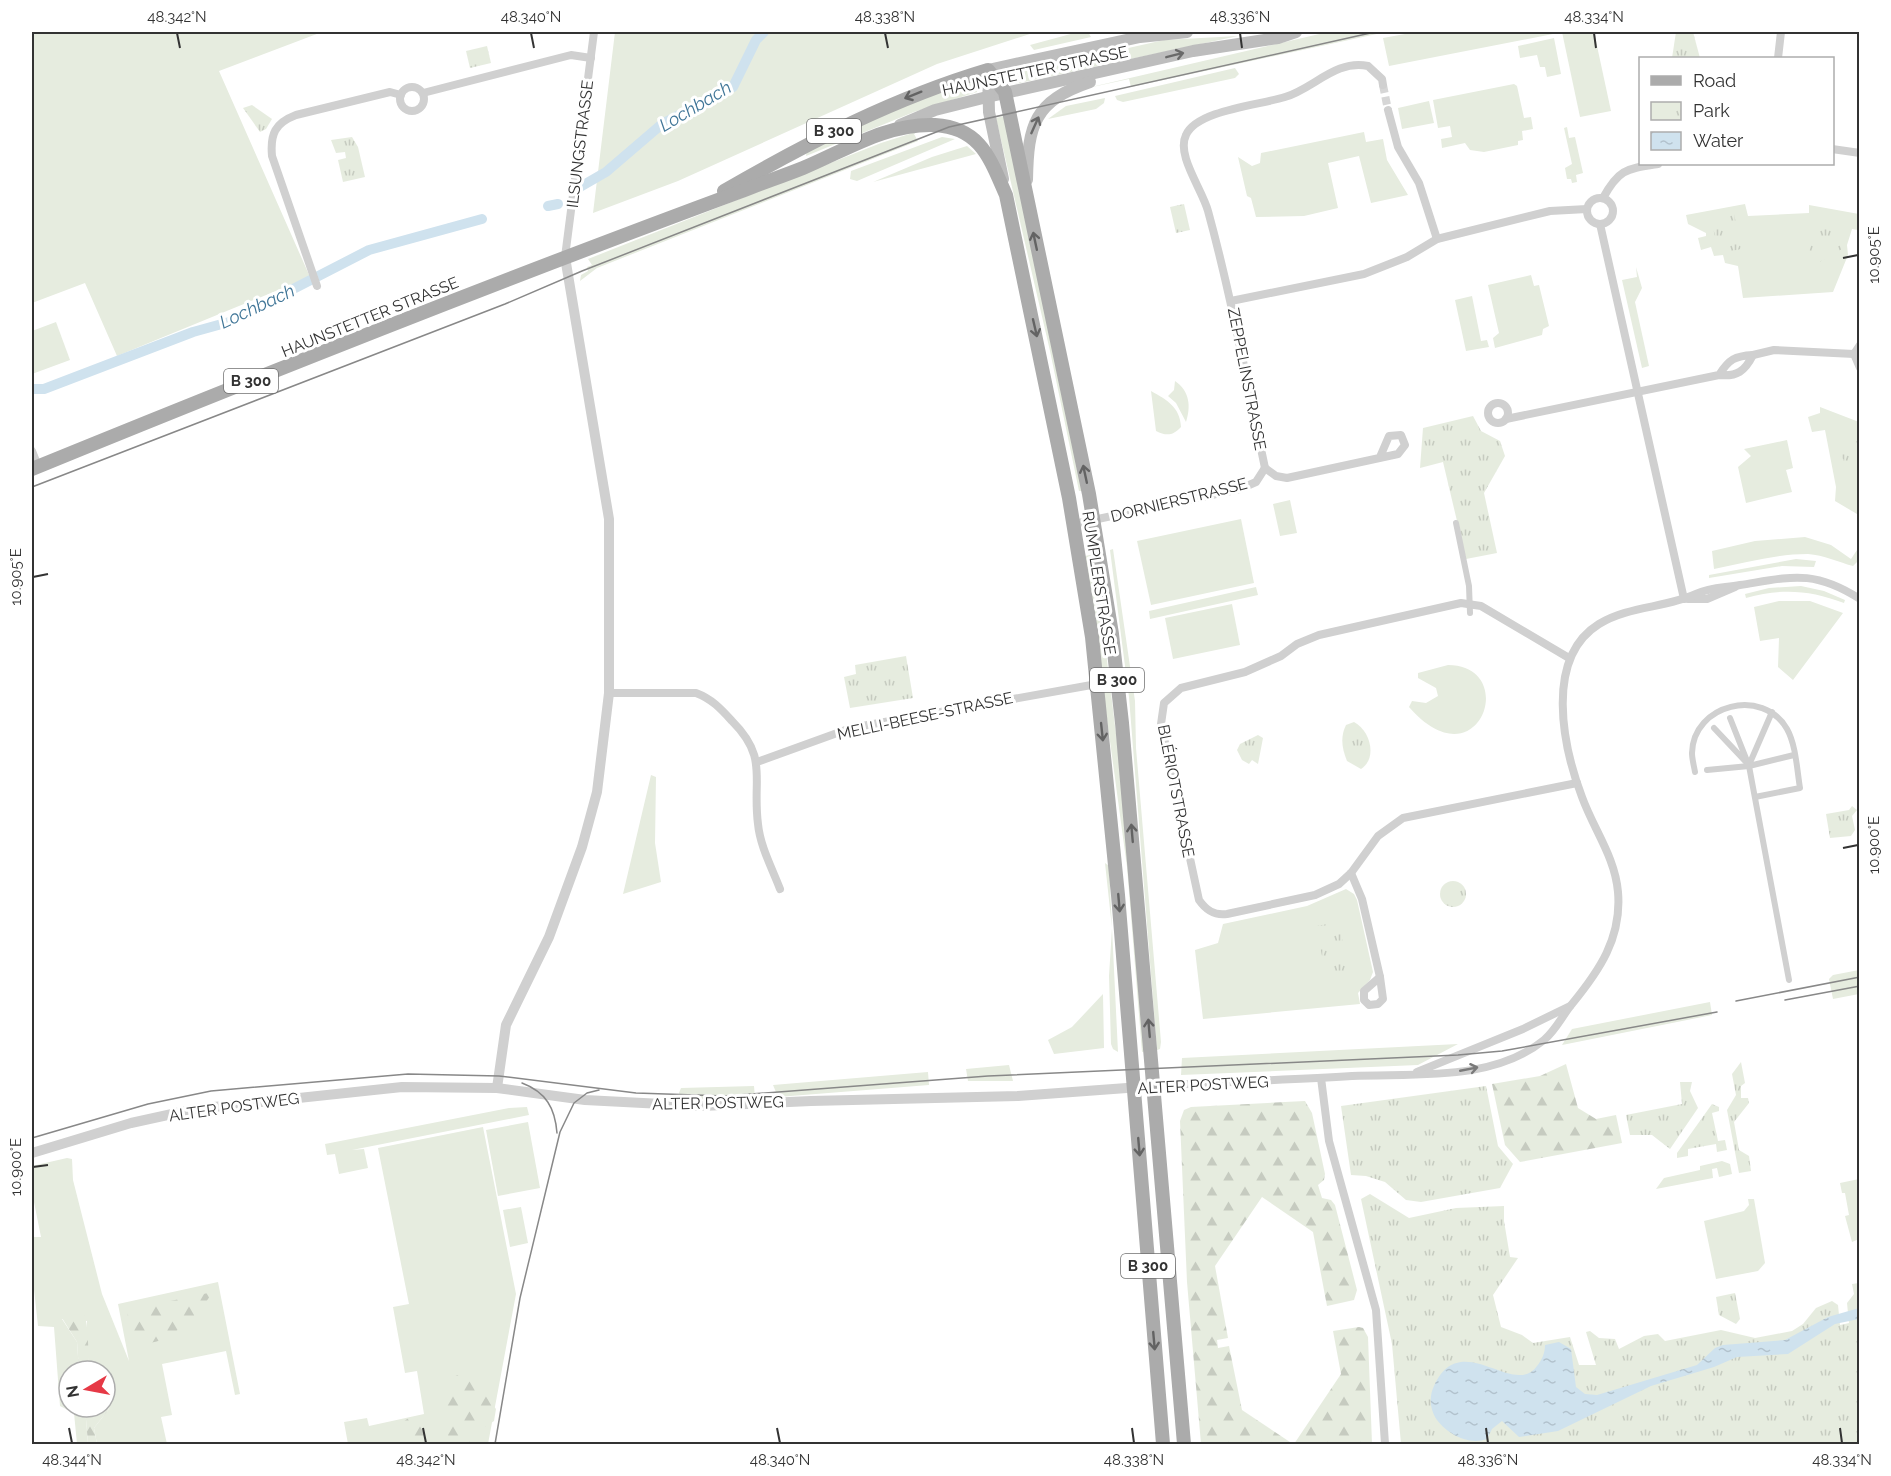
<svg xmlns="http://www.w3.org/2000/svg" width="1891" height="1476" font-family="Raleway,sans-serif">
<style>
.green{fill:#e6ecdf}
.forest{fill:url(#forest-firs)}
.park{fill:url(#park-tufts)}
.water{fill:url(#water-ripples)}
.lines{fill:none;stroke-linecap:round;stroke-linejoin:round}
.canal{stroke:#cfe2ee;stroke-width:10}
.minor-tunnel{stroke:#d6d6d6;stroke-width:8;stroke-dasharray:8 4;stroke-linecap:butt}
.pedestrian{stroke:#d0d0d0;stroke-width:6}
.minor{stroke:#d0d0d0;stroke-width:8}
.tertiary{stroke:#d0d0d0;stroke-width:10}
.secondary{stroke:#bdbdbd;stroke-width:12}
.primary{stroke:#ababab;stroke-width:14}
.tram{stroke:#888;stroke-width:1.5}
.oneway{stroke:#6a6a6a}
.oneway2{stroke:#636363}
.oneway3{stroke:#7a7a7a}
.ticks{fill:none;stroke:#333;stroke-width:2}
.labels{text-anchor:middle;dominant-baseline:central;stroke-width:6;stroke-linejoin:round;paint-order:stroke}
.shield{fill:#fff;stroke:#707070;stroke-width:1.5}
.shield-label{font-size:15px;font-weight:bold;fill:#333}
.street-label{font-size:16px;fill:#333;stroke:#fff}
.water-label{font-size:18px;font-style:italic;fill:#3f7597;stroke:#fff}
.neatline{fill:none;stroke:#333;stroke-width:2}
.ticks-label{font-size:15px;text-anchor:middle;fill:#333}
</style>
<defs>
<pattern id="forest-firs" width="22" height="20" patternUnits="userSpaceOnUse" patternTransform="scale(1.5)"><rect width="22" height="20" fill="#e6ecdf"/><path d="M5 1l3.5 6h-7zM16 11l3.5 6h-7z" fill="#c6cbc0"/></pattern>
<pattern id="park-tufts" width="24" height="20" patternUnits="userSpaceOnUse" patternTransform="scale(1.5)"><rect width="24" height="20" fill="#e6ecdf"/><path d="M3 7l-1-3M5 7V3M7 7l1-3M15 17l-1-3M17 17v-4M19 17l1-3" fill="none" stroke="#c6cbc0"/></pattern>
<pattern id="water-ripples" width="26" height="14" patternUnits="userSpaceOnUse" patternTransform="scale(1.5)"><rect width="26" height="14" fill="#cfe2ee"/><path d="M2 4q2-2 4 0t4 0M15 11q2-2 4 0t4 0" fill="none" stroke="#b2c2cd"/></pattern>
</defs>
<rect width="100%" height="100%" fill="#fff"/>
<!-- green -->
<g class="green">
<polygon points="32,32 322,32 219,71 310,277 117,356 85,283 32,303"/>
<polygon points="615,32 1036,32 937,64 678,181 593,213"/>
<polygon points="1078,32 1088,32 1091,37 1034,50 1030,45"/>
<polygon points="1328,32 1386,32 1131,87 1129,79 1074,91"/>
<polygon points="1416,32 1552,32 1553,34 1389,66 1383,38"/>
<polygon points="1562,32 1594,32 1611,111 1580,117"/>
<polygon points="1238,36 1015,84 1011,80 1017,73 1164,40"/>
<polygon points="1554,38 1561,74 1547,77 1545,67 1540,67 1537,55 1520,58 1518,46"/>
<polygon points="1235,68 1239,74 1235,78 1123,102 1117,100 1115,96"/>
<polygon points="968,82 978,87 977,92 914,112 806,156 807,150 923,97"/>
<polygon points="1514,84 1517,86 1524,118 1531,117 1533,129 1522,131 1523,140 1518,141 1518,145 1484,152 1470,150 1465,143 1442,148 1441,139 1452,137 1450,126 1438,128 1433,100"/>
<polygon points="1105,98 1104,103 1096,109 1048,119 1066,106"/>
<polygon points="1429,101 1434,123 1402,129 1398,108"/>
<polygon points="1004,116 1082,491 1079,491 1050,351 996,118"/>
<polygon points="1567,127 1569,138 1575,137 1583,173 1576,175 1577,182 1572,183 1571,179 1567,179 1565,168 1572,164 1564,128"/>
<polygon points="919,131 914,134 918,141 597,268 580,281 581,275 588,271 587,267 592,265 588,259 881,143"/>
<polygon points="1364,132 1366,142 1383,139 1387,160 1408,195 1371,203 1359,156 1328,163 1338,208 1304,216 1256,217 1251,198 1247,196 1238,157 1252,166 1260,163 1261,153"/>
<polygon points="942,137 955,139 857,181 850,179 851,171"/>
<polygon points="967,146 976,154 873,182 932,157"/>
<polygon points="1745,204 1748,216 1809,213 1809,205 1859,214 1858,230 1852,229 1847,245 1848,255 1833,292 1743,298 1738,266 1725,263 1723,255 1714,256 1711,247 1701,250 1698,238 1706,236 1706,233 1688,224 1686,215"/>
<polygon points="1636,267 1642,288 1635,302 1649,366 1642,368 1622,280 1637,277"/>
<polygon points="1531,275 1534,286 1539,285 1549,326 1543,329 1542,335 1495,348 1493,338 1499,333 1488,285"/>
<polygon points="1472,296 1481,341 1487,340 1489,347 1466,351 1455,300"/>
<polygon points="56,322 70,360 32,374 32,331"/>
<path d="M1175,381C1190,391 1191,407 1186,422L1176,403L1168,396L1174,390Z"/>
<path d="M1151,391C1167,400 1180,407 1181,427C1173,436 1166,436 1156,431Z"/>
<polygon points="1820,407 1859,422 1860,510 1857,514 1835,501 1836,487 1825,430 1812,432 1808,417 1820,413"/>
<polygon points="1787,440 1793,468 1786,470 1792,492 1746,503 1738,467 1751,456 1744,449"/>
<polygon points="1290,500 1297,533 1280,536 1273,504"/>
<polygon points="1241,519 1254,583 1151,605 1137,541"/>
<path d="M1805,537L1831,545L1851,559L1859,547V560L1853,566C1838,562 1824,555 1808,554C1776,554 1745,563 1714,569L1712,551L1755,541Z"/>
<polygon points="1113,549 1135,701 1136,748 1161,1042 1160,1049 1157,1050 1129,697 1110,550"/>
<polygon points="1094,554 1122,783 1146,1051 1142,1052 1127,867 1085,556"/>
<polygon points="1796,559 1816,561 1814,567 1782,566 1709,578 1709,575"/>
<path d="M1801,586L1824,591L1845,600L1844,603C1810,590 1781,588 1746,598L1745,594L1769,588Z"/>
<polygon points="1256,587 1258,595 1150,619 1149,611"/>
<polygon points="1779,601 1810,601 1843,613 1793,680 1778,667 1779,638 1760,641 1754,607"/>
<polygon points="1232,604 1240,645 1173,659 1165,618"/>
<path d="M1448,665C1521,666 1478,786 1409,707L1412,701L1426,703L1438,696L1436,688L1418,678V673Z"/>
<polygon points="651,775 656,777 655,843 661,882 623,894"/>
<polygon points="1105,863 1109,866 1118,1052 1113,1049 1111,1044 1109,976 1112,928"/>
<polygon points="1346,889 1354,894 1357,900 1373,972 1370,980 1358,993 1360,1004 1203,1019 1195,950 1218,943 1223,924 1307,906"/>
<polygon points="1859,970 1859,994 1833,999 1829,979 1833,975"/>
<polygon points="1103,994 1104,1048 1054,1054 1048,1040 1072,1027"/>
<polygon points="1710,1002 1712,1015 1562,1045 1572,1029"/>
<polygon points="1458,1044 1418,1065 1181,1075 1182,1058"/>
<polygon points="1009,1065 1013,1081 968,1081 966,1069"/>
<polygon points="928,1072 929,1085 778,1097 773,1085"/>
<polygon points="754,1086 755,1098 682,1100 679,1093 681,1088"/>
<polygon points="527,1107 529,1115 352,1150 364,1149 368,1168 339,1174 335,1154 327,1155 325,1144 509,1108"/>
<polygon points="528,1122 540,1188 498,1196 486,1130"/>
<polygon points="483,1127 516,1294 488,1444 348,1444 344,1422 367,1418 369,1426 424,1414 417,1371 405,1373 393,1307 409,1304 378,1148"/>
<polygon points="67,1158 72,1159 73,1180 102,1294 129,1361 118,1304 218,1282 240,1394 235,1395 226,1351 162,1364 172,1415 161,1417 167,1444 97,1444 94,1428 109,1409 105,1404 105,1371 90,1371 86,1344 87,1321 62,1319 77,1342 79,1371 69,1371 69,1407 85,1407 88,1444 77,1444 74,1413 60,1406 54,1327 38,1326 32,1271 32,1237 41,1237 32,1192 32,1166"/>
<polygon points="1722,1161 1730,1164 1732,1174 1719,1177 1717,1168 1712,1169 1713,1178 1656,1189 1664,1178 1700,1170 1700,1166"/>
<polygon points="1859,1179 1859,1239 1852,1242 1845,1216 1849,1215 1845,1193 1842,1193 1840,1183"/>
<polygon points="1748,1199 1754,1199 1765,1263 1758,1271 1716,1279 1704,1221 1744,1211 1749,1205"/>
<polygon points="521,1207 528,1243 510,1247 503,1210"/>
</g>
<!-- forest -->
<g class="forest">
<polygon points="1566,1064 1578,1108 1596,1119 1616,1115 1622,1143 1520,1162 1505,1145 1492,1084 1540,1076"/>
<polygon points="1305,1101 1312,1113 1325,1174 1324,1180 1318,1185 1322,1198 1331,1200 1335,1205 1357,1290 1354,1300 1327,1306 1313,1232 1262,1197 1215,1266 1228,1338 1217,1340 1218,1348 1229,1346 1242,1410 1293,1444 1201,1444 1187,1282 1180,1121 1184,1110 1191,1107"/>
<path d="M208,1293L211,1294C202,1312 164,1349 142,1342C136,1340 132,1334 127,1330L128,1310Z"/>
<path d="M83,1312C90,1326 87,1353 90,1371H79L77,1342L62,1318Z"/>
<polygon points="1359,1327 1363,1328 1368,1337 1372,1444 1294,1444 1341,1374 1333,1331"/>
<polygon points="457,1375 471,1377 496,1409 494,1421 476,1433 474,1444 449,1444 443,1385"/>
<polygon points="105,1404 109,1409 94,1428 97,1444 88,1444 85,1407 105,1407"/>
<circle cx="414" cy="1430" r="13"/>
</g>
<!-- park -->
<g class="park">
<polygon points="1676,32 1693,32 1700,58 1672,58"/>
<polygon points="487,46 491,63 470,68 466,51"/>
<polygon points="252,105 272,119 266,129 260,132 243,108"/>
<polygon points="352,137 358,147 365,177 343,182 338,160 346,158 345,152 336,153 331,140"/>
<polygon points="1184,204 1190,230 1176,233 1170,207"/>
<polygon points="1733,208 1741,249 1727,252 1717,246 1710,213"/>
<polygon points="1826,227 1841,235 1842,249 1816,264 1807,259 1813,236"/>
<polygon points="1473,416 1481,431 1500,441 1505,456 1484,493 1497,553 1466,559 1443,462 1420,468 1423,428"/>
<polygon points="1856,438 1859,440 1859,458 1847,471 1839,465 1844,460 1840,456"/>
<polygon points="906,656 913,698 850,708 844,677 856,674 855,665"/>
<path d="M1354,722C1370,730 1378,758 1361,769L1347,761C1342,749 1340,737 1346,725Z"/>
<polygon points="1258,735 1263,738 1258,764 1252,760 1249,764 1242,760 1237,750 1240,744"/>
<polygon points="1852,806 1857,810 1852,816 1855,830 1851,836 1830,838 1826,814 1849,810"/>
<circle cx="1453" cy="894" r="13"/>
<polygon points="1339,922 1348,972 1326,976 1316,926"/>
<polygon points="1741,1062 1745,1083 1741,1086 1741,1098 1748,1098 1749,1103 1734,1122 1739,1150 1749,1156 1751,1171 1739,1173 1727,1110 1736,1095 1732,1074"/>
<polygon points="1680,1082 1692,1082 1690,1091 1698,1108 1670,1149 1652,1135 1630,1135 1626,1115 1682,1104"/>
<polygon points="1486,1086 1498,1146 1513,1164 1500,1188 1421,1202 1406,1200 1385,1182 1366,1176 1351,1175 1341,1106"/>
<polygon points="1712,1104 1719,1107 1719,1111 1712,1113 1718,1141 1725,1140 1727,1150 1717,1152 1716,1144 1688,1149 1688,1156 1677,1158 1677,1153"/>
<polygon points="1370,1194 1409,1218 1456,1208 1504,1206 1504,1221 1510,1257 1518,1258 1493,1295 1501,1327 1522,1335 1533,1343 1570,1337 1579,1365 1596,1365 1586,1332 1590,1331 1599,1338 1615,1339 1619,1349 1644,1336 1658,1334 1665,1341 1721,1330 1755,1338 1792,1331 1803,1324 1816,1308 1832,1301 1838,1305 1840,1325 1849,1323 1847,1303 1854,1294 1852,1284 1859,1283 1859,1444 1401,1444 1392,1344 1361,1199"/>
<polygon points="1735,1293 1740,1319 1736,1324 1719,1315 1716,1297"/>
</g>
<!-- water -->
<path class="water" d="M1859,1308V1319L1835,1324L1788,1354L1737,1357L1714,1367L1651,1386L1558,1431L1519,1437L1502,1421L1492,1429L1487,1439C1468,1446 1445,1433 1435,1417C1430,1408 1429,1396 1434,1386C1461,1327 1513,1399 1537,1366C1542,1360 1545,1353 1545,1345L1559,1342L1571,1349L1576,1387L1585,1394L1597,1395L1697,1365L1715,1348L1723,1345L1785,1340L1828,1317Z"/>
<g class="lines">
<!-- canal -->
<g class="canal">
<polyline points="580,187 606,172 662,124 733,87 756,40 764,32"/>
<polyline points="548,206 558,204"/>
<polyline points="32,389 44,389 193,332 229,322 369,250 482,219"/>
</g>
<!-- minor-tunnel -->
<polyline class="minor-tunnel" points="1383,85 1388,110"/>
<!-- pedestrian -->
<g class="pedestrian">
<polyline points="1456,523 1469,586 1470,613"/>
<polyline points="1730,718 1749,766 1789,980"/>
<polyline points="1714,728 1747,763"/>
<polyline points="1749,765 1772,712"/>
<polyline points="1707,770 1749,766 1794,755"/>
<path d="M1695,772C1694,766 1692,759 1692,753C1693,704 1763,687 1787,729C1796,745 1797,770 1800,788L1755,797"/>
</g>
<!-- minor -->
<g class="minor">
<polyline points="1778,58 1781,32"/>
<circle cx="412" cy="99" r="12"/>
<polyline points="423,93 571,55 591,58"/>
<polyline points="1388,110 1398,147 1419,183 1437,239"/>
<polyline points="1832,149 1860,153"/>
<path d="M1603,198C1619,169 1626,169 1658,164"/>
<circle cx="1600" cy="211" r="13"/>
<polyline points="1600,224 1684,599"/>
<polyline points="565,257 594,32"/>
<path d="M317,286L272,156C270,134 275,123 296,115L390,92L401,95"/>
<polyline points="1231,301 1364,274 1407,257 1437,239 1550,211 1587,209"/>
<polyline points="1860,345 1854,354 1860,368"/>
<polyline points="1753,355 1774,350 1854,354"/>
<circle cx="1498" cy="413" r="10"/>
<path d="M1506,419L1719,375C1737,377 1745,371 1753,355C1735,356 1729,359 1719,375"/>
<polyline points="32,451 38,466"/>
<path d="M1265,468C1247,382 1231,295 1208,211C1202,189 1176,155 1186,135C1197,110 1260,105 1285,97C1313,89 1336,59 1368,66L1382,79L1383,85"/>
<polyline points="1265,468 1276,476 1287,478 1398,454 1405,445 1401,435 1389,436 1380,457"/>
<polyline points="1074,524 1240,489 1256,482 1265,468"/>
<polyline points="1688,599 1707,599 1735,587"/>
<path d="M1569,658L1481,606L1461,603L1319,635L1297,644L1281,656L1245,672L1181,688L1164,703L1161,724L1199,900C1206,910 1214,916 1227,914L1315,895L1339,884L1351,873L1378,836L1403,818L1577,783"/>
<path d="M609,693H696C712,699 721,709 732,721C769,758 752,778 758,824C760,846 772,868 780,889"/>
<polyline points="757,762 851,728 1097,684"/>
<polyline points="1351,873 1362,899 1380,977"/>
<polygon points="1380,977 1383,999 1378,1004 1369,1005 1364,1000 1364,991"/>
<polyline points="1417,1072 1523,1029 1570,1006"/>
<polyline points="1321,1078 1329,1141 1376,1310 1385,1444"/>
<path d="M1154,1086C1220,1082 1286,1080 1352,1076C1415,1073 1492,1082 1544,1040C1556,1030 1562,1016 1572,1004C1599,971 1622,938 1618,892C1615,857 1594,830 1582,797C1563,747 1544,658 1599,624C1628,606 1665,608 1696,594C1711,587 1725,588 1740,585C1791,577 1813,569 1860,599"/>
</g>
<!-- tertiary -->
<g class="tertiary">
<polyline points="497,1088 506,1025 549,937 582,847 597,792 609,693 609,519 565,257"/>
<polyline points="32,1153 131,1123 195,1109 402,1087 497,1088 585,1100 701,1106 811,1101 1018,1096 1154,1086"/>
</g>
<!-- secondary -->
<g class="secondary">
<polyline points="900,125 935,110 987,97 1193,51 1278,38 1296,32"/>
<polyline points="1003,179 989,112 988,70 1140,37 1187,32"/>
<path d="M1027,180C1028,125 1034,101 1090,82"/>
</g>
<!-- primary -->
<g class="primary">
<path d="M724,191C809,142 894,98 988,70L1005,92L1089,494L1112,634L1122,723L1184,1444"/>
<path d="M32,469C267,373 504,279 742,191C762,183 783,176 803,168C846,150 887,123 935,125C981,128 990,159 1006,195L1069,498L1092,637L1118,895L1163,1444"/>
</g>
<!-- tram -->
<g class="tram">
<polyline points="32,487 505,304 582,271 949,127 1375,32"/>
<polyline points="1785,1000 1860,986"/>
<polyline points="1736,1001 1860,977"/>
<path d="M522,1083C546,1092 555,1108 557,1133"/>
<polyline points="32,1138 148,1104 211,1091 408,1074 499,1076 636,1093 725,1096 988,1076 1458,1055 1502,1051 1717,1012"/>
<polyline points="495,1444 520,1298 560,1132 574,1103 587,1093 599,1090"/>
</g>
</g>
<!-- one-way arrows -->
<defs><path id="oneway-shaft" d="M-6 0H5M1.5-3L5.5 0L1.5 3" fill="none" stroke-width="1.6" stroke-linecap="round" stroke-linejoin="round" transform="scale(1.5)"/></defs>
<g class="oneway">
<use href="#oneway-shaft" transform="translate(1175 55) rotate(-14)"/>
<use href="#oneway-shaft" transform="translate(1035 125) rotate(-66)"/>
</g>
<g class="oneway2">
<use href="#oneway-shaft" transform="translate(913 95) rotate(158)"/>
<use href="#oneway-shaft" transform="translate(1035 241) rotate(-102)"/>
<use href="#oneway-shaft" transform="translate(1035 328) rotate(77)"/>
<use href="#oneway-shaft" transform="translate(1085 474) rotate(-102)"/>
<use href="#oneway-shaft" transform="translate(1102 732) rotate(84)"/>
<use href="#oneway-shaft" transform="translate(1132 833) rotate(-95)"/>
<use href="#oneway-shaft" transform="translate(1119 903) rotate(85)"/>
<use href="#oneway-shaft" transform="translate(1149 1028) rotate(-95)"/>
<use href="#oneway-shaft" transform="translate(1139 1147) rotate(85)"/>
<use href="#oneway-shaft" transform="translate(1154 1341) rotate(85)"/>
</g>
<use class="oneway3" href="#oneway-shaft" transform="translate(1469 1069) rotate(-11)"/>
<!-- ticks -->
<path class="ticks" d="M177,33L180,48M531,33L534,48M885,33L888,48M1240,33L1242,48M1594,33L1596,48M1843,258L1858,255M33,577L48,574M1843,848L1858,845M33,1167L48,1165M69,1428L72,1443M423,1428L426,1443M777,1428L780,1443M1132,1428L1134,1443M1486,1428L1488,1443M1840,1428L1842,1443"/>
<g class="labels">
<!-- shield labels -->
<g class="shield">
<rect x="807" y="119" width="54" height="24" rx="4.5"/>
<rect x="224" y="369" width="54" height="24" rx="4.5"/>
<rect x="1090" y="668" width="54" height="24" rx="4.5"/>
<rect x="1121" y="1254" width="54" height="24" rx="4.5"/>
</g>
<g class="shield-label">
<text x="834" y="131">B 300</text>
<text x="251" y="381">B 300</text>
<text x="1117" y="680">B 300</text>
<text x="1148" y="1266">B 300</text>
</g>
<!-- street labels -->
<g class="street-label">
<text transform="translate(1035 71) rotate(-12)">HAUNSTETTER STRASSE</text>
<text transform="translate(580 144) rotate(-83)">ILSUNGSTRASSE</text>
<text transform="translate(370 317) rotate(-22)">HAUNSTETTER STRASSE</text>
<text transform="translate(1247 379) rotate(79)">ZEPPELINSTRASSE</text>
<text transform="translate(1179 500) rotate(-14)">DORNIERSTRASSE</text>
<text transform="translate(1099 583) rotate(81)">RUMPLERSTRASSE</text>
<text transform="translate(925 716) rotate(-12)">MELLI-BEESE-STRASSE</text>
<text transform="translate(1176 791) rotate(79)">BLÉRIOTSTRASSE</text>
<text transform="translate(1203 1085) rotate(-3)">ALTER POSTWEG</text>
<text transform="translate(718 1103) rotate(-1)">ALTER POSTWEG</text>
<text transform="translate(234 1107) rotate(-8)">ALTER POSTWEG</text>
</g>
<!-- water labels -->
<g class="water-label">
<text transform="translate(695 106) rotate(-31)">Lochbach</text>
<text transform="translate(257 306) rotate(-25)">Lochbach</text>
</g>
</g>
<!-- border -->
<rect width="1891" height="1476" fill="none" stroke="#ffffff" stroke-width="66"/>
<!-- legend -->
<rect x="1639" y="57" width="195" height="108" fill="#ffffff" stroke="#adadad" stroke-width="1.5"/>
<rect x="1651" y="76" width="30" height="9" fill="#ababab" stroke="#adadad" stroke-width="1.5"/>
<text x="1693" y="87" font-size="18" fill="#333333">Road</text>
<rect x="1651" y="102" width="30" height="18" fill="url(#park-tufts)" stroke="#adadad" stroke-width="1.5"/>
<text x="1693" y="117" font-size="18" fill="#333333">Park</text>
<rect x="1651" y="132" width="30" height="18" fill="url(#water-ripples)" stroke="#adadad" stroke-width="1.5"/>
<text x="1693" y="147" font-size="18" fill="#333333">Water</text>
<!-- north arrow -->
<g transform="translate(87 1389) rotate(260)"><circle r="28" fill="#ffffff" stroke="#adadad" stroke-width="1.5"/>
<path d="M0-4.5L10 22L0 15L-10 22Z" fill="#e63946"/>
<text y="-9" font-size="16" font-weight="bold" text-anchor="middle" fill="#333333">N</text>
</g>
<rect x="33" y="33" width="1825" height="1410" class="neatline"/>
<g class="ticks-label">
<text x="177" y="22">48.342°N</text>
<text x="531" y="22">48.340°N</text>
<text x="885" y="22">48.338°N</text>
<text x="1240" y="22">48.336°N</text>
<text x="1594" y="22">48.334°N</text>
<text transform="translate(1874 255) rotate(-90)" y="5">10.905°E</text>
<text transform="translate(16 577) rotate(-90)" y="5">10.905°E</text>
<text transform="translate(1874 845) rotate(-90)" y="5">10.900°E</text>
<text transform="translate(16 1167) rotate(-90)" y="5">10.900°E</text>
<text x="72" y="1465">48.344°N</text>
<text x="426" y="1465">48.342°N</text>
<text x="780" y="1465">48.340°N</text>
<text x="1134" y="1465">48.338°N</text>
<text x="1488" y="1465">48.336°N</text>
<text x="1842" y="1465">48.334°N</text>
</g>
</svg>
